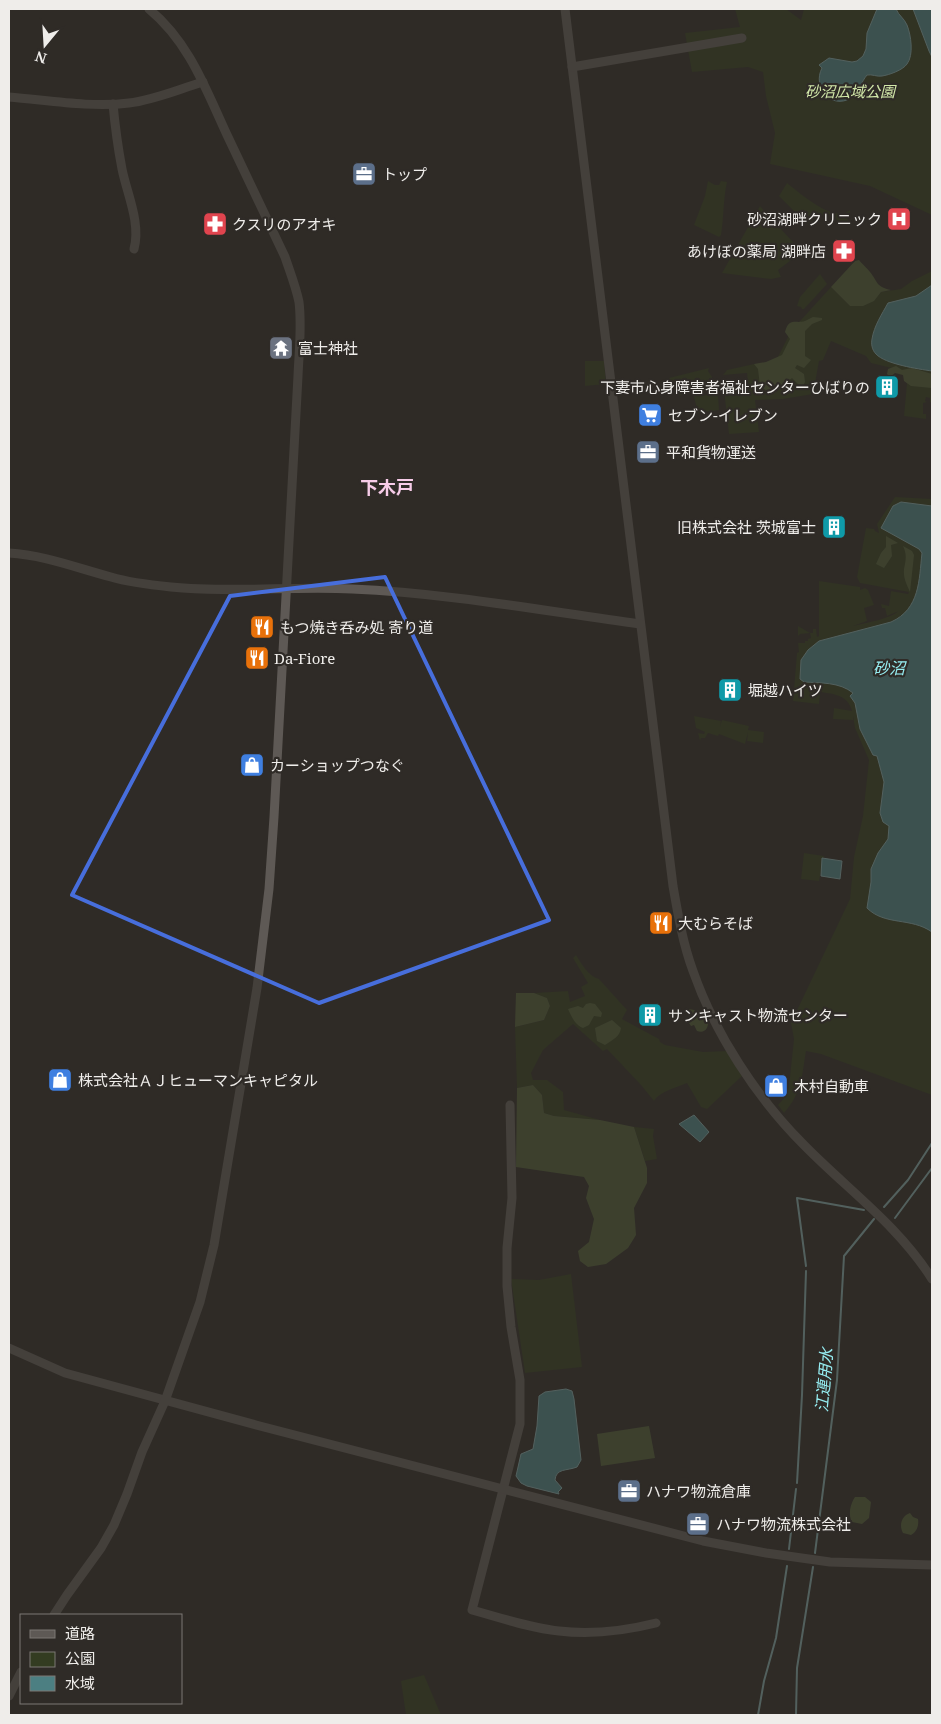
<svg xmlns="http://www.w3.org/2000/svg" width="941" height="1724" font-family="'Noto Serif','Noto Sans JP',serif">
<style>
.green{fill:#333c21}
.forest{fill:#4e5a37}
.water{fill:#4c7f82;stroke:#7da0a1}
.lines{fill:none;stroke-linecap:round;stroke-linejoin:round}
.stream{stroke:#7da0a1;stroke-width:2}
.minor{stroke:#5e5955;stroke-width:9}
.marked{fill:none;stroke:#476edc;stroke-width:4;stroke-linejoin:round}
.labels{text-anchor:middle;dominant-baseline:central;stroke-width:4.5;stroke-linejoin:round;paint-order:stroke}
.park-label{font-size:15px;font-style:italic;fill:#d3e9aa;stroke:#2f2b27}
.poi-label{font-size:15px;fill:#efedea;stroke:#2f2b27;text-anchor:start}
.water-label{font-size:16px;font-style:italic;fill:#96eef2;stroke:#2f2b27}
.quarter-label{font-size:18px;font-weight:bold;fill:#f7cce8;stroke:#2f2b27}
</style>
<rect width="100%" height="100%" fill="#2f2b27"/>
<!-- green -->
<g class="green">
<polygon points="735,9 786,9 801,20 804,9 932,9 932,215 870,186 770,164 775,133 766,96 763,72 748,67 692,72 685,33 740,27"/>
<path d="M708,181L715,185H719L721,181L727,182C723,200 724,218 721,235L719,237L694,225L705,196Z"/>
<path d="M787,183C800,193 834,224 850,210V215L847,219L849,221L845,225L826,212L810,227L779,196Z"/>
<polygon points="760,206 802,252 778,270 781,277 771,279 722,273"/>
<path d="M932,271V403L930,402V398L926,397L925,401L927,402L923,403V414H926V419L904,416L908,372L871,363L866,356L831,341L823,360L819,361L813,394L783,399L755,400L759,432L729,434L724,390L748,384L747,373L723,375L727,370L754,364L773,363L778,357L791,331L831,287L850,306C867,303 869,307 881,292L901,289L912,281Z"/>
<polygon points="820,274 827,284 804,309 802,309 801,307 797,306 800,297"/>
<polygon points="585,361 604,361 606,384 585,386"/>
<polygon points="709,368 708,371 712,377 712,387 715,389 701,392 702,396 716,393 718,395 719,410 698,413 693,393 676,396 669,378"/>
<path d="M895,497L932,499V1095L821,1054L806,1051C802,1075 802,1093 784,1113L778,1105L786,1096L789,1086L794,1039L791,1023L850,899L854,857L863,816L869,760L855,728L853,716V720L833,719L834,708L852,711C848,695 834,694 820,692L819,704L793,701L797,653L799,652L798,643H805V641H808V639L811,638L810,633L800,634L798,636V626L810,633H813V629H816L817,637L819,636V581L860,587V590L865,588L868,590L874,605L864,608L867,621L853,626C865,623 896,618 901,608L899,611L887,616L885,608H882L881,604L889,606L891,591L908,594L909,592L860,583L857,577L866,528L874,529L875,531L879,533L877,524Z"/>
<polygon points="694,716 721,721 720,727 722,720 749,726 748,730 764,732 763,743 747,741 748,732 745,744 719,734 718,736 708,733 705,738 701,738 700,741 698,733 704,734 705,732 696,728"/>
<polygon points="804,853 824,856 819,881 801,879"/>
<path d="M576,955C582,964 588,976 599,979L627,1010L622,1019L659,1039L660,1042L665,1045L703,1052L727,1051L742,1076L707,1109L701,1107L687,1083C676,1088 660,1091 654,1101L641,1085L607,1049L603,1051L573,1024L543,1050L531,1073L533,1080H547L563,1092L564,1110L600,1120L554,1116L544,1113L542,1095L533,1085L517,1088L515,1027L544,1020L550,1006L547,998L534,993L568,991L570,1002L585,996L581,987L588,983L573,958Z"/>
<polygon points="634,1127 654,1129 653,1136 657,1159 645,1161"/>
<polygon points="571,1274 582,1367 525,1373 511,1279 539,1280"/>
<polygon points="424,1675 441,1715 406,1715 401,1681"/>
</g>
<!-- forest -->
<g class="forest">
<path d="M859,260C861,263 868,269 870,272C878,282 876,287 891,290L881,292L874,301L863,306H850L831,287L855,261Z"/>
<path d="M813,317L822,318V320L812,324L805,331V356L811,360L804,368L797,365L795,368L804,374L805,382L802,388L792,378L778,390L771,389L767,391L760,386L758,369L754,364L766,362L782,355L790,339L785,332C789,317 796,324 805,321C808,320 810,318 813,317Z"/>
<polygon points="896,366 902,370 912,368 932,374 932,388 911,386 904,381 903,375 895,373 890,377 887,374 888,369"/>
<polygon points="886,536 898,543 891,545 892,556 884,568 876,564 881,553 886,547"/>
<path d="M903,546L912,551L914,555L910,592C907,585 903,578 904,569C906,560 907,554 903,546Z"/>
<polygon points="516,993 534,993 547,998 550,1006 544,1020 515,1027"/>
<path d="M590,1003L595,1004L602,1013L601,1017L594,1016L589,1025L583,1028C574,1024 572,1017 568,1009L578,1006L583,1008L586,1004Z"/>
<path d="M689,1009L704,1012V1017L708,1019C709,1027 706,1034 697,1031L694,1025L691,1026L689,1023L692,1020L693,1016L691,1014L687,1012Z"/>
<path d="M612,1020L621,1028C620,1037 612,1040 605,1045L597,1041L595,1028Z"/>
<polygon points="533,1085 542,1095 544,1113 554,1116 600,1120 634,1127 647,1168 647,1183 634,1208 636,1235 628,1248 606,1264 588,1267 580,1261 578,1251 589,1242 594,1219 586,1198 589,1186 584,1177 516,1167 517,1088"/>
<polygon points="649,1426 655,1458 601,1466 597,1434"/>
<path d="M855,1497H865L871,1502L869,1518L862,1524L852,1522C848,1515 850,1504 855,1497Z"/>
<path d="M910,1513L913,1517L918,1519C919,1525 917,1532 911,1535L903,1533C899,1526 901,1516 910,1513Z"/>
</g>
<!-- water -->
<g class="water">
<path d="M877,9H896C899,16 904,18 907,25C911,35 914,55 907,64C903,70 889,75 882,76C877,77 872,74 867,75C861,82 859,92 851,98C831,110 812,87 822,68L819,65L829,58L852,62L857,61L863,56L866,49L867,33Z"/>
<polygon points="913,9 932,9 932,57 929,51"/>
<path d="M932,285V371C918,369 885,364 876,354C872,350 871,344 872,339C874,326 882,314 888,303L916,296Z"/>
<path d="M901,502L932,506V932C911,917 885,926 867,908L871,882V869L878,853L888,839L889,826L883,822L880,813L884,782L877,756L873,755L860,729L855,703L850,696L853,693C840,682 820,683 804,682L800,679L801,660L808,650L819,641L891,622C920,609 919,580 922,553L919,549L881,528L893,506Z"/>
<polygon points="822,858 842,861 840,879 821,876"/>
<polygon points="694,1115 709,1132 700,1142 679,1124"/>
<path d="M566,1389L572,1391L574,1399L581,1460L577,1467C567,1471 556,1468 555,1480L562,1488L558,1492L559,1494L527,1486L521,1483L516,1476L521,1454L533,1449L537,1426L539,1396L545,1392Z"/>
</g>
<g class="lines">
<!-- stream -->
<g class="stream">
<polyline points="884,1207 908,1180 932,1143"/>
<polyline points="895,1218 932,1168"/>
<polyline points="806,1266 797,1198 864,1210"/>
<polyline points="797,1483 802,1395 806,1271"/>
<polyline points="789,1549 796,1489"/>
<polyline points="815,1553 837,1380 844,1256 874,1219"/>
<polyline points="758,1715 764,1681 776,1638 787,1566"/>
<polyline points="796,1715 797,1668 813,1567"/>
</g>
<!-- minor -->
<g class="minor">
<path d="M565,9L673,886C678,915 683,944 693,971C715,1034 757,1098 804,1145C848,1190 898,1225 932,1279"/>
<polyline points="572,67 742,38"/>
<path d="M9,97C47,100 91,108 129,103C154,100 179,89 203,82"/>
<path d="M113,104C115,126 118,148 122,169C127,194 141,223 134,249"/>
<path d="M9,553C44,555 77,568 111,577C131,583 151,585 171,587C231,593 292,586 352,589C448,593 544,611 640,624"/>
<path d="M510,1105L512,1198L507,1248V1286L511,1327L520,1380V1424L472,1610C501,1618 530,1628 559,1631C592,1635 624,1631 656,1623"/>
<polyline points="9,1348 65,1373 256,1425 703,1541 766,1553 830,1562 932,1565"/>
<path d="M54,1615L67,1595L101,1548L114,1525L127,1494L142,1452L165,1401L200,1302L214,1245L257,988L269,889L274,817L298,376C299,352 302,326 299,302C296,287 290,272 285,257C266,217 247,177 228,137C206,90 190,43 149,9"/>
<polyline points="9,1696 21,1672"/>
</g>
</g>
<!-- marked area -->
<path d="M0 0H941V1724H0ZM385,577L549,920L319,1003L72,895L230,596Z" fill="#2f2b27" fill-opacity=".55" fill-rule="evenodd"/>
<path class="marked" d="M385,577L549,920L319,1003L72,895L230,596Z"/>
<!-- icons -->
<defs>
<symbol id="office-square" viewBox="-11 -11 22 22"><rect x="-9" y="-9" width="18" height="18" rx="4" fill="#5c6f8a" stroke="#2f2b27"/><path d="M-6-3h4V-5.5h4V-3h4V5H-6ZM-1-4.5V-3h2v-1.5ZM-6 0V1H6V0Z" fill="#fff"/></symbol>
<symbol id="hospital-square" viewBox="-11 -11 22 22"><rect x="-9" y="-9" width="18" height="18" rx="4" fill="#e0444e" stroke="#2f2b27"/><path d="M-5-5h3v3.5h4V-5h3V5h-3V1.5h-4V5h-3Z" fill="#fff"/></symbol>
<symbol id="pharmacy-square" viewBox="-11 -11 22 22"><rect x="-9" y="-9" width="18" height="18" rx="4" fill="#e0444e" stroke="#2f2b27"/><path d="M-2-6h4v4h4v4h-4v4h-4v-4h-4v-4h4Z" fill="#fff"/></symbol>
<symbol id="temple-square" viewBox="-11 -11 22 22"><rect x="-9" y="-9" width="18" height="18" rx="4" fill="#6b7280" stroke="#2f2b27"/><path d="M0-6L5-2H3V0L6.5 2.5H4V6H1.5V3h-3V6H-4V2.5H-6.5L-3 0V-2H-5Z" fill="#fff"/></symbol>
<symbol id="building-square" viewBox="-11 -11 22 22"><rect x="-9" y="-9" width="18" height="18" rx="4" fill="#0f9aa8" stroke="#2f2b27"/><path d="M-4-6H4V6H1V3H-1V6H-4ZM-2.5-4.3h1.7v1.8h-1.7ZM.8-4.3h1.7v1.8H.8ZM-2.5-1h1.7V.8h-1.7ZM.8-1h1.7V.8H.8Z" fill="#fff"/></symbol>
<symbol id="supermarket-square" viewBox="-11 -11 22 22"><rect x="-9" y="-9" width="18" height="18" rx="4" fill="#3f7fe0" stroke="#2f2b27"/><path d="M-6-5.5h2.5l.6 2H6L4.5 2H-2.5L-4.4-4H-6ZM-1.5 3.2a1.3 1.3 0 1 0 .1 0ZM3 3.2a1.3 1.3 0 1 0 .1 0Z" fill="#fff"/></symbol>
<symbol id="restaurant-square" viewBox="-11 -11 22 22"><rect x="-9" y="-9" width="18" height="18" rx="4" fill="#e8710a" stroke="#2f2b27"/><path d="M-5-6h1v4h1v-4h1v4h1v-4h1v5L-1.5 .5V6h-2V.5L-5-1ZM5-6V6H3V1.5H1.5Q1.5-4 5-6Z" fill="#fff"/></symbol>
<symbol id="shop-square" viewBox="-11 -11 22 22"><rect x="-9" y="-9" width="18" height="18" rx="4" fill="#3f7fe0" stroke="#2f2b27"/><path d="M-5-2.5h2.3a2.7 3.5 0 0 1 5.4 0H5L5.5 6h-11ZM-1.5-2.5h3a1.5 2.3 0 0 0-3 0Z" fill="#fff"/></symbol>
</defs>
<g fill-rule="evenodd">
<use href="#office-square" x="350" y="160" width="28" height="28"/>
<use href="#hospital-square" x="885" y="205" width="28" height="28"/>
<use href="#pharmacy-square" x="201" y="210" width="28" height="28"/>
<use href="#pharmacy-square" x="830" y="237" width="28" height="28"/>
<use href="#temple-square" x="267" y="334" width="28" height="28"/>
<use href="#building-square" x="873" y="373" width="28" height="28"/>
<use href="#supermarket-square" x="636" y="401" width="28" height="28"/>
<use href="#office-square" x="634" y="438" width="28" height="28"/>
<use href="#building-square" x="820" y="513" width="28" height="28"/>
<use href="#restaurant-square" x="248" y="613" width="28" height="28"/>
<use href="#restaurant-square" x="243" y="644" width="28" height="28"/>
<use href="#building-square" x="716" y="676" width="28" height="28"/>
<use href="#shop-square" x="238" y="751" width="28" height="28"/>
<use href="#restaurant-square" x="647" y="909" width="28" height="28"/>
<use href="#building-square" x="636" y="1001" width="28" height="28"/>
<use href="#shop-square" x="46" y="1066" width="28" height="28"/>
<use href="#shop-square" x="762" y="1072" width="28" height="28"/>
<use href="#office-square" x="615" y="1477" width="28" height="28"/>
<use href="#office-square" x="684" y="1510" width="28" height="28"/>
</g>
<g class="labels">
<!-- park labels -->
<g class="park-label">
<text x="850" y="91">砂沼広域公園</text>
</g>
<!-- poi labels -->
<g class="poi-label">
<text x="382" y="174">トップ</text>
<text x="882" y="219" text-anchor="end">砂沼湖畔クリニック</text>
<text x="232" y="224">クスリのアオキ</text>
<text x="826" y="251" text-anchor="end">あけぼの薬局 湖畔店</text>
<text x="298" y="348">富士神社</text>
<text x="870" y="387" text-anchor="end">下妻市心身障害者福祉センターひばりの</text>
<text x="668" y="415">セブン-イレブン</text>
<text x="666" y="452">平和貨物運送</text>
<text x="816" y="527" text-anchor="end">旧株式会社 茨城富士</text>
<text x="280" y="627">もつ焼き呑み処 寄り道</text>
<text x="274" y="658">Da-Fiore</text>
<text x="748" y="690">堀越ハイツ</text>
<text x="270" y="765">カーショップつなぐ</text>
<text x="678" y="923">大むらそば</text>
<text x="668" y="1015">サンキャスト物流センター</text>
<text x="78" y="1080">株式会社ＡＪヒューマンキャピタル</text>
<text x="794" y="1086">木村自動車</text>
<text x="646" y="1491">ハナワ物流倉庫</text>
<text x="716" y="1524">ハナワ物流株式会社</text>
</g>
<!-- water labels -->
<g class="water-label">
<text x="889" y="668">砂沼</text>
<text transform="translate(824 1380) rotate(-85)">江連用水</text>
</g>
<!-- quarter labels -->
<g class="quarter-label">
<text x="387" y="487">下木戸</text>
</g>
</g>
<!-- border -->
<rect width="941" height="1724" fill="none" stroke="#efedea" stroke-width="20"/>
<!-- legend -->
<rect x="20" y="1614" width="162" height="90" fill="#2f2b27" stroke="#7c7975"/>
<rect x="30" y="1630" width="25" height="8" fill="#5e5955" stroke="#7c7975"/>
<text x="65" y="1639" font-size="15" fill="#efedea">道路</text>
<rect x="30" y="1652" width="25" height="15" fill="#333c21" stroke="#7c7975"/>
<text x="65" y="1664" font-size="15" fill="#efedea">公園</text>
<rect x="30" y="1676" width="25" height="15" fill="#4c7f82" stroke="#7c7975"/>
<text x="65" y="1689" font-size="15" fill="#efedea">水域</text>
<!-- north arrow -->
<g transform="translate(45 45) rotate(198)" stroke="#2f2b27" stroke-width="4" paint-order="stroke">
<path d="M0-4L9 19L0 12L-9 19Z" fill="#efedea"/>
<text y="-8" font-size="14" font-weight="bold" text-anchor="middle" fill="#efedea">N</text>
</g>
</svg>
